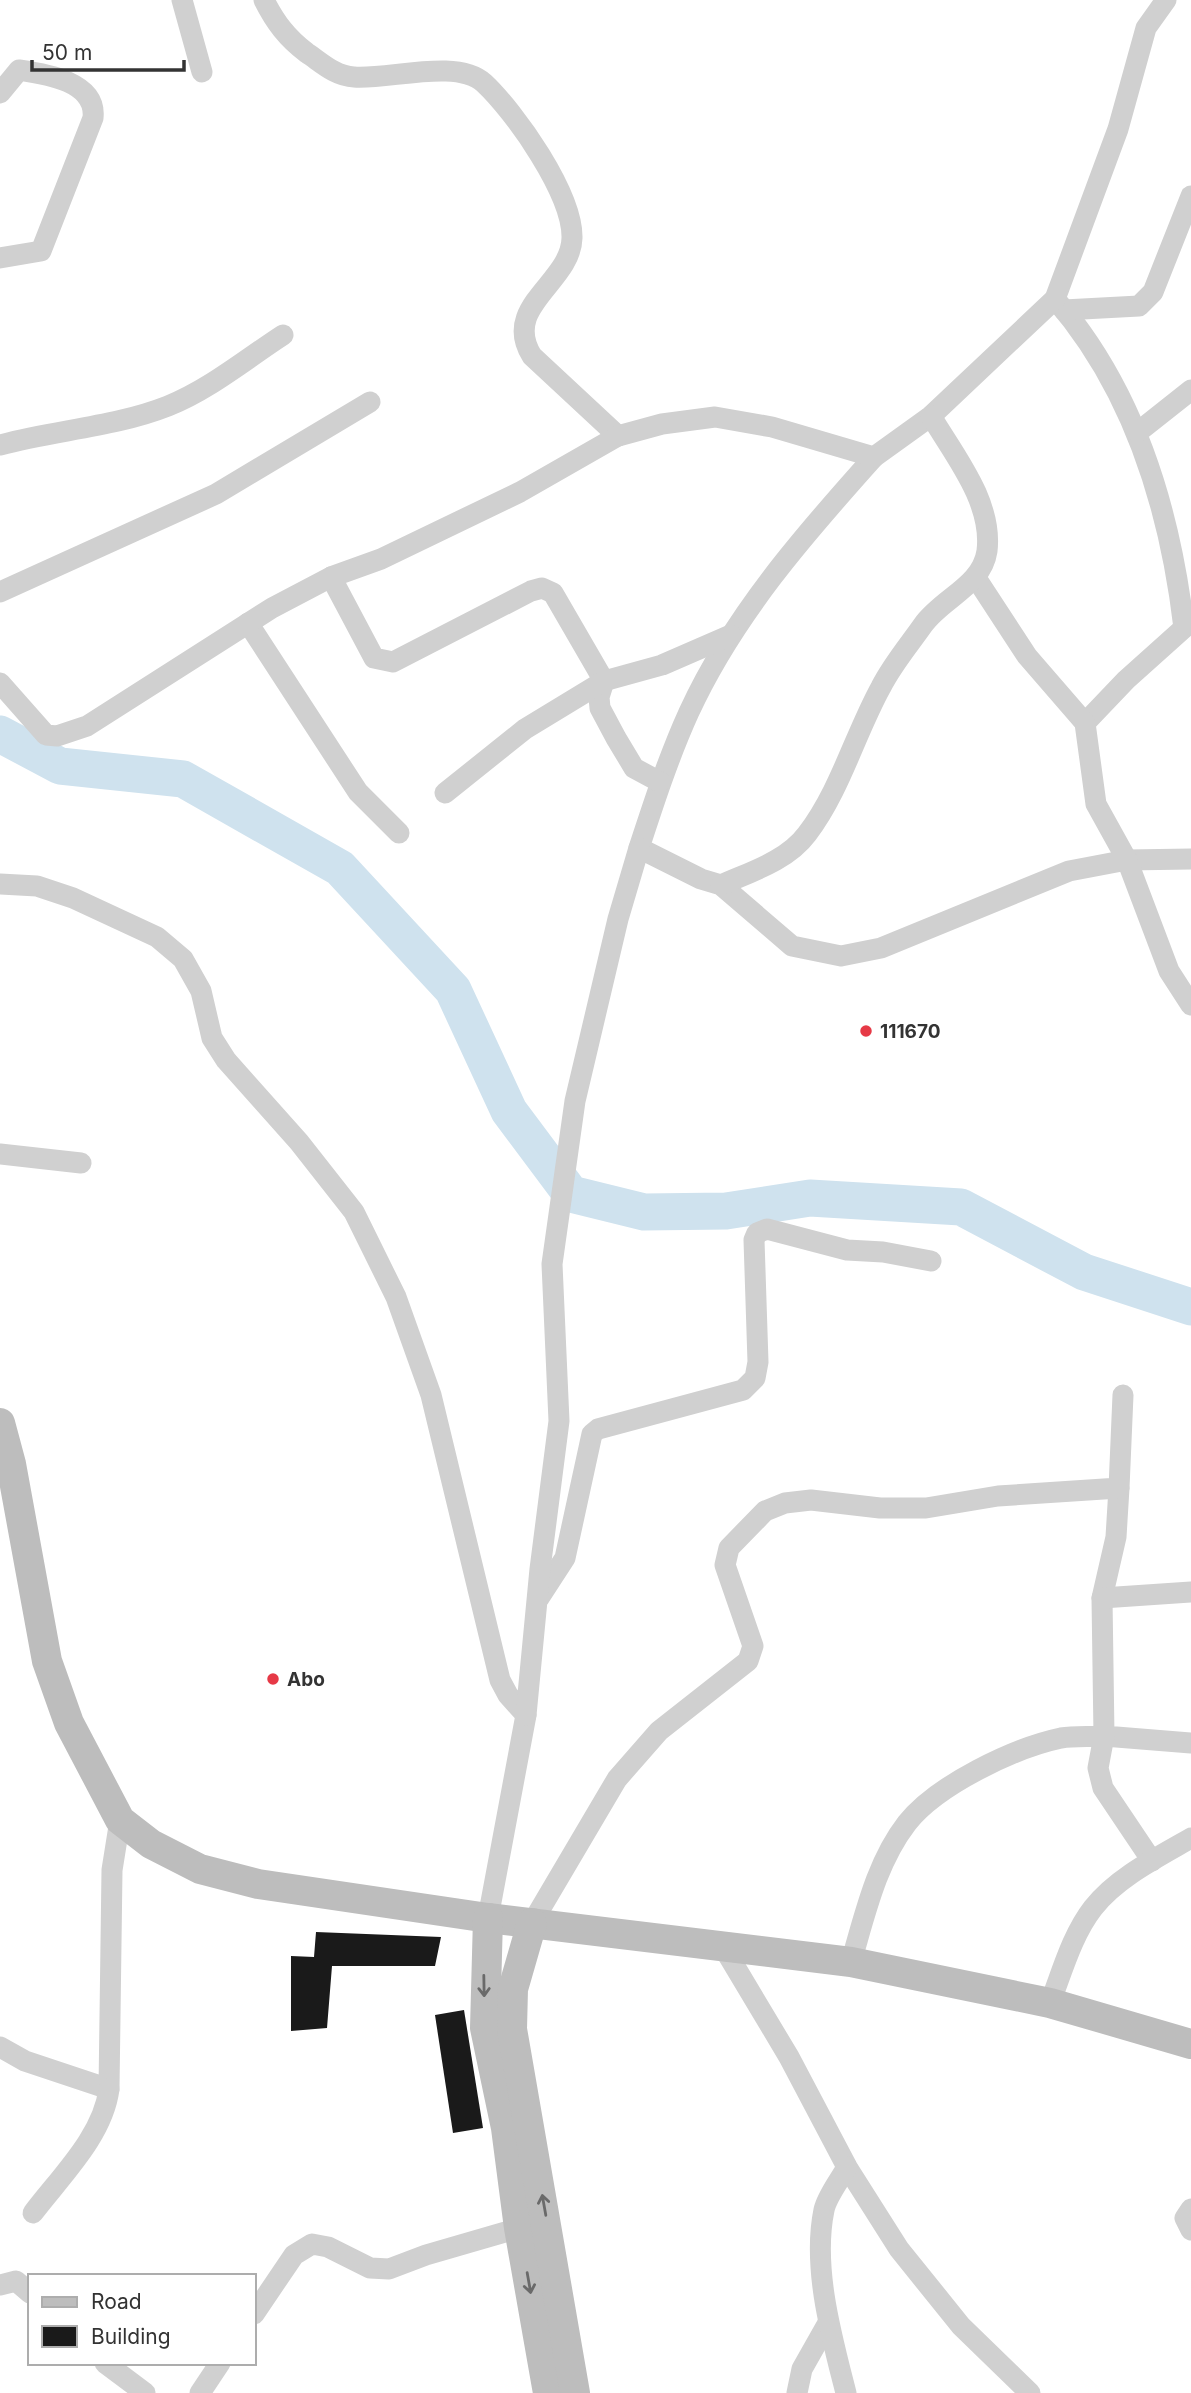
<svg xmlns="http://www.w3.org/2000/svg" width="1191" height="2393" font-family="Inter,sans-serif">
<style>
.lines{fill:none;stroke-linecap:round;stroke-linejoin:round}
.river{stroke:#cfe2ee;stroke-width:37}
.building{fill:#1a1a1a}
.street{stroke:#d0d0d0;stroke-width:21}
.secondary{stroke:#bdbdbd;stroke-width:30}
.oneway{stroke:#6a6a6a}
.poi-dot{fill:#e63946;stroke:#fff;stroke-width:2.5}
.labels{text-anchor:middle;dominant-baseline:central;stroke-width:7;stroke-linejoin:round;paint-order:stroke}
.poi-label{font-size:19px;font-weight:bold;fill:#333;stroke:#fff;text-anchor:start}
</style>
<rect width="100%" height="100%" fill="#fff"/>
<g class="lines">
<!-- river -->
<polyline class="river" points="0,734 60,766 183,779 340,868 453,990 509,1111 571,1194 644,1212 726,1211 810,1198 961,1207 1084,1272 1191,1307"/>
</g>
<!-- building -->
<g class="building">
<polygon points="316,1932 441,1937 435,1966 332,1966 327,2028 291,2031 291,1956 314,1957"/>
<polygon points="464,2010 483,2128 453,2133 435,2015"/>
</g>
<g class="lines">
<!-- street -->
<g class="street">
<polyline points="182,0 202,72"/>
<path d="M264,0C275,22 287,38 307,53C322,63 335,76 354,77C388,80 457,58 484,83C515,112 573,194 572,238C571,283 501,306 532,356L618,436"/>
<path d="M0,93L19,70C47,74 97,82 93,118L41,251L0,258"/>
<path d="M1055,299C1135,391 1170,509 1184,628L1126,680L1085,723"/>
<polyline points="1064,310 1139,306 1153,292 1191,196"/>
<polyline points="1138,432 1191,390"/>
<path d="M0,445C55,430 115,427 168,406C210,389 246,359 283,335"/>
<path d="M874,457C804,535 733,616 689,712C669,756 654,802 639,848L701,879L721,885L792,946L841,956L881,948L1069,871L1127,860L1191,859"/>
<polyline points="331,577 374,658 393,662 531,591 542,588 553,593 604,681 599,697 600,708 616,738 634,768 660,782"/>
<polyline points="976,578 1027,656 1085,723 1096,804 1127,860 1169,971 1191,1005"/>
<polyline points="0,592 216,494 370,402"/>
<polyline points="248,623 358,792 399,833"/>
<polyline points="0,683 46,735 57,736 87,726 272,608 331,577 381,559 520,492 618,436 662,424 715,417 772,427 874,457 931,416 1055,299 1118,129 1146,28 1166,0"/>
<polyline points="445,793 525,729 604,681 662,665 731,635"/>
<polyline points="0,884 37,886 73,898 157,937 183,959 201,991 212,1038 226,1060 299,1142 354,1212 396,1297 431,1395 500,1680 508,1695 526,1715 488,1918"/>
<path d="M721,885C750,872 787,861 807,834C840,791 855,734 881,687C892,665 909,645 923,625C942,598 982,586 987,551C993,502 954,455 931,416"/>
<polyline points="0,1154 81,1163"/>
<polyline points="1119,1488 1116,1537 1102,1598 1104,1736 1191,1743"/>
<polyline points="539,1598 565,1558 592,1434 598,1429 743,1390 755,1378 758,1362 754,1240 757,1233 767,1229 847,1250 883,1252 931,1261"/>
<polyline points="1102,1598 1191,1592"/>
<polyline points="526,1715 540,1569 559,1421 552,1264 575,1101 618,919 639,848"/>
<polyline points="532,1923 617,1779 659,1731 748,1661 753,1646 725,1565 729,1548 765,1511 785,1503 811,1500 880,1508 926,1508 998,1496 1119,1488 1123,1395"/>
<polyline points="722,1945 789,2057 847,2167 899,2249 961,2326 1030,2393"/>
<path d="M851,1962C865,1915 876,1863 907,1823C937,1785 1014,1748 1061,1738C1074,1736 1090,1737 1104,1736L1098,1768L1103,1788L1152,1861"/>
<path d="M1050,2003C1062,1972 1072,1935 1093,1908C1116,1878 1158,1857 1191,1838"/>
<polyline points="0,2047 25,2061 109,2089 112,1870 120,1820"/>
<polyline points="1191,2209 1185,2218 1191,2230"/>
<path d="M33,2213C61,2176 103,2136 109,2089"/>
<polyline points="0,2285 16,2281 30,2293"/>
<polyline points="254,2314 294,2255 312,2244 328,2247 370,2268 389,2269 426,2255 519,2228"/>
<polyline points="105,2363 145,2393"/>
<polyline points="200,2393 220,2363"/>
<polyline points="797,2393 802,2369 828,2323"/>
<path d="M846,2393C832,2338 812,2268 824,2210C827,2196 840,2180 847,2167"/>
</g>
<!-- secondary -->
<g class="secondary">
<polyline points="0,1423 11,1464 47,1661 69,1723 120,1820 151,1844 200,1869 258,1884 488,1918 851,1962 1050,2003 1191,2044"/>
<polyline points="488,1918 485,2028 506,2128 519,2228 548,2393"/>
<polyline points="532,1923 513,1989 512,2029 575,2393"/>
</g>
</g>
<!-- one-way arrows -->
<defs><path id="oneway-shaft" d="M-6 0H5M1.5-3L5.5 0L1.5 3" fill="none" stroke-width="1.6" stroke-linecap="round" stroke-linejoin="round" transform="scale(1.75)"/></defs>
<g class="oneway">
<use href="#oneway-shaft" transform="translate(484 1986) rotate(89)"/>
<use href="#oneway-shaft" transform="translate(544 2205) rotate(-100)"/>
<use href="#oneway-shaft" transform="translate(529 2283) rotate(80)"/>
</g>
<!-- markers -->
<g class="poi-dot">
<circle cx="866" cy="1031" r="7"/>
<circle cx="273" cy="1679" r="7"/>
</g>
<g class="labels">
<!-- poi labels -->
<g class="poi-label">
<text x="880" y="1031">111670</text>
<text x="287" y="1679">Abo</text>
</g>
</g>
<!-- legend -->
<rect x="28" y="2274" width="228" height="91" fill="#ffffff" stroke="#adadad" stroke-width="2"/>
<rect x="42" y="2297" width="35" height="10" fill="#bdbdbd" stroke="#adadad" stroke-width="2"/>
<text x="91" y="2309" font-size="21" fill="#333333">Road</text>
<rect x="42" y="2326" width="35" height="21" fill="#1a1a1a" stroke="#adadad" stroke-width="2"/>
<text x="91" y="2344" font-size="21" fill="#333333">Building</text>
<!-- scale -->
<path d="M32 60v10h152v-10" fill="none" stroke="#333333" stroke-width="3.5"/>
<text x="42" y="60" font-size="21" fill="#333333" stroke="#ffffff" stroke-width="5" paint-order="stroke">50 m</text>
</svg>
